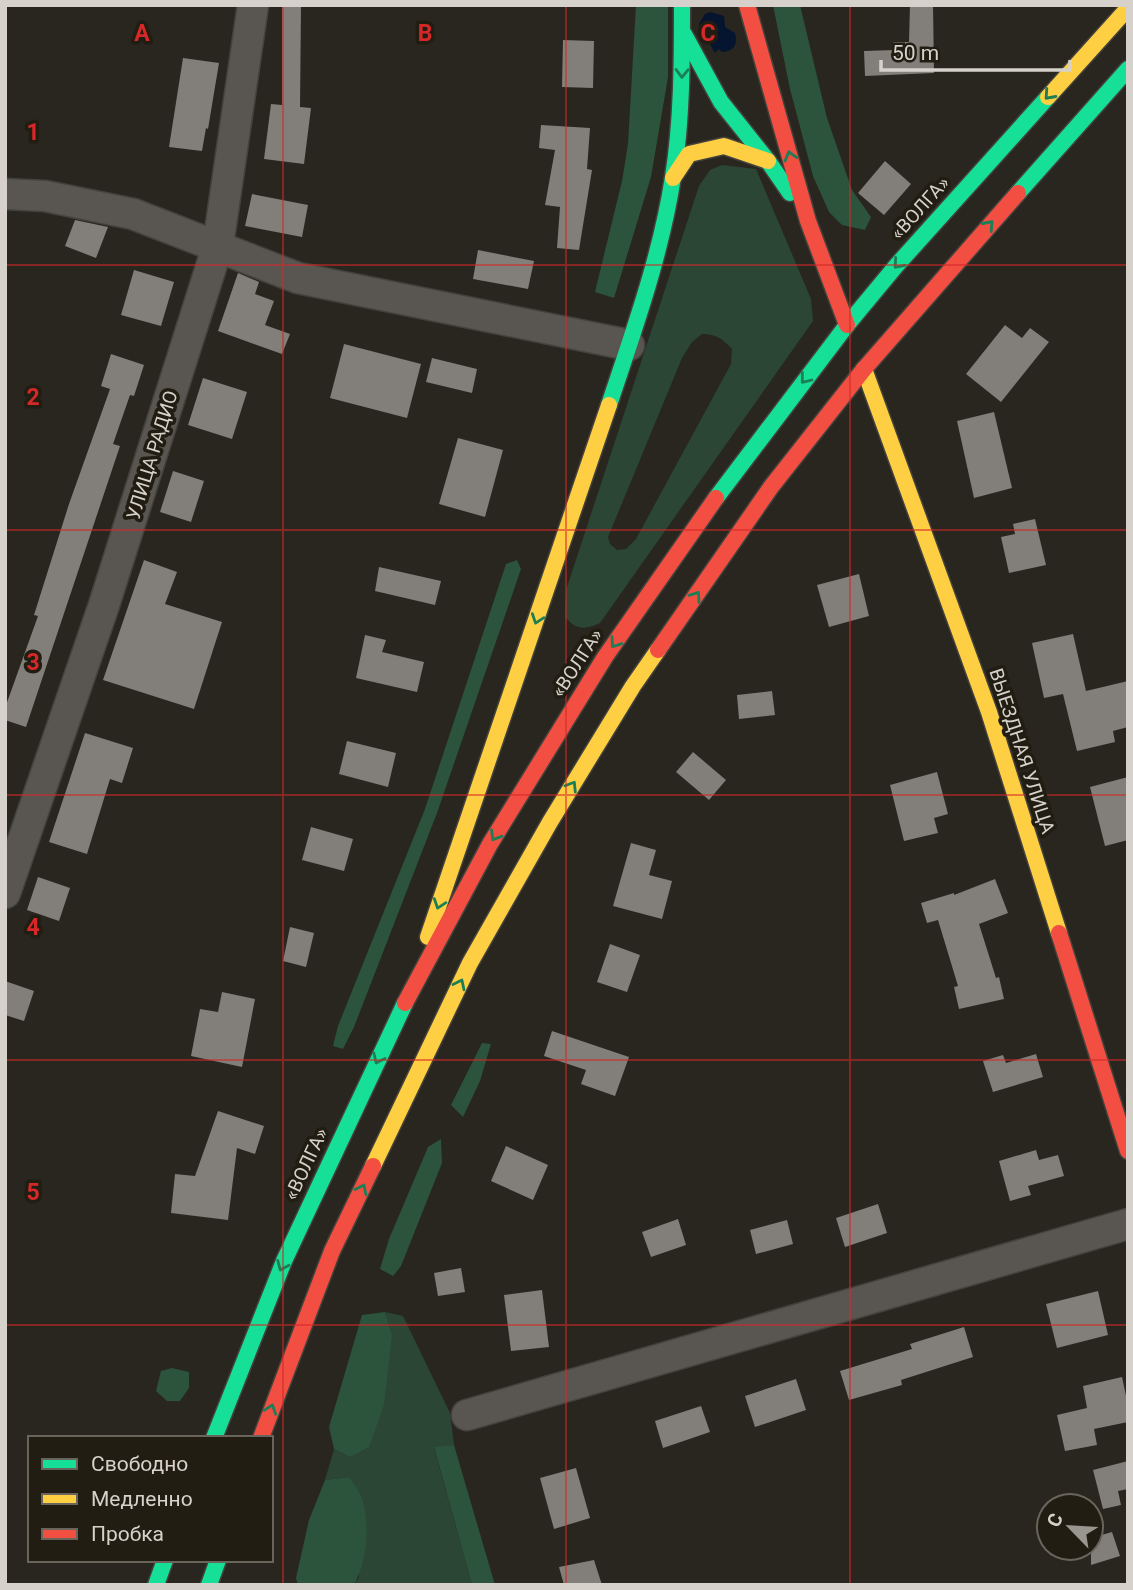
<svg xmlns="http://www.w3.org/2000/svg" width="1133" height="1590" font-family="Roboto,sans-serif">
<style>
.green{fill:#2b4635;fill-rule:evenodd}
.forest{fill:#2c533c}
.water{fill:#05142f}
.building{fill:#827e79}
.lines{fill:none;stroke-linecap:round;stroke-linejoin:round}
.street-casing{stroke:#44423c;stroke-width:33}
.fast-casing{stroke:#44423c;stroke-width:19}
.slow-casing{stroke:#44423c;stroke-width:19}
.jam-casing{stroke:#44423c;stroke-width:19}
.street{stroke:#595651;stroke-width:30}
.fast{stroke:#16e098;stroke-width:16}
.slow{stroke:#ffcf43;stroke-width:16}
.jam{stroke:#f24e42;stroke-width:16}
.oneway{stroke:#1c7e55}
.grid{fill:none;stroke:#d62828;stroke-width:2;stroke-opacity:0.55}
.labels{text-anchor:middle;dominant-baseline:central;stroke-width:7;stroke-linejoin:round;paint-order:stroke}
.street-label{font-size:19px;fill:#d6d2cb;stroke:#221d12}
.grid-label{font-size:23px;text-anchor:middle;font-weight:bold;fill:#d62828;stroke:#221d12;stroke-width:7;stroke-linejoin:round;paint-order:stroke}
</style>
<rect width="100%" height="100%" fill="#28261f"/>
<!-- green -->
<g class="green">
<path d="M722,165L756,169L811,299L813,321L600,623C585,630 576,630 565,617L566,590L699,186L710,170ZM702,334C716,334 723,339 732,349L731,364L636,539L626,549L617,550L610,544L608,537L682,358L692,342Z"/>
<polygon points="385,1312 403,1316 450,1413 454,1445 434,1448 472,1585 354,1585 359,1577 349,1477 325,1480 334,1449 350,1457 391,1332"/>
</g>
<!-- forest -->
<g class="forest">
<polygon points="636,5 668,5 668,77 651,177 614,298 595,292 622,181 628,144"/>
<polygon points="773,5 800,5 827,118 852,190 871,217 865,230 842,225 829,212 813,176 790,89"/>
<polygon points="517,560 521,569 437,813 354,1027 343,1049 333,1046 338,1026 425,809 506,564"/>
<polygon points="482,1043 491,1044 480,1081 463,1117 451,1105"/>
<polygon points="441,1139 442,1163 401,1266 393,1276 380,1269 389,1239 428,1147"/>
<polygon points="385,1312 392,1335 384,1405 369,1447 350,1457 334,1449 329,1427 362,1315"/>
<polygon points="172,1368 189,1372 189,1388 180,1401 167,1401 156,1391 161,1371"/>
<polygon points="454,1445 495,1585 472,1585 434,1447"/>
<path d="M349,1477C354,1485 361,1493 363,1502C370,1528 367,1561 354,1585H298L296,1578L309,1520L325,1480Z"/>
</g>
<!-- water -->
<path class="water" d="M710,12L724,16L725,27L735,33C738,45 734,51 722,52L719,49L715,53L699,24L705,14Z"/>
<!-- building -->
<g class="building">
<polygon points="282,5 301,5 300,107 311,108 304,164 264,159 271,104 282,105"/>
<polygon points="910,5 933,5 934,73 865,76 864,51 894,50 893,42 909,42"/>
<polygon points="563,40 594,41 593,88 562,87"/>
<polygon points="183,58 219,63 208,129 206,128 202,151 169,147"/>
<polygon points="541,125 590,128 587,169 592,170 579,250 557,248 560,207 545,205 555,150 539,148"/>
<polygon points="885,161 911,184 884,215 858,193"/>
<polygon points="252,194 308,205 302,237 245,226"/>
<polygon points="75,220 108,227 96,258 65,246"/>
<polygon points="478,250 534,261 528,289 473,279"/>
<polygon points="134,270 174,282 161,326 121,315"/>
<polygon points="238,273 259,282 255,294 274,301 265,325 290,334 282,354 218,331"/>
<polygon points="1005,325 1022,338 1030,328 1049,342 1001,402 966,374"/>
<polygon points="344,344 421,364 407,418 330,398"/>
<polygon points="111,354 144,365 134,396 130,395 113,444 120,446 26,727 5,720 5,708 38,616 34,615 69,504 110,389 101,386"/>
<polygon points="432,358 477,369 472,393 426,382"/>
<polygon points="203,378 247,392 232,439 188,425"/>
<polygon points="994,412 1012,488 974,498 957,421"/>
<polygon points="458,438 503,450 485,517 439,504"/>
<polygon points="173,471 204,481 191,522 160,512"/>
<polygon points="1035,519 1046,565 1009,573 1001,537 1015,534 1013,524"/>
<polygon points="144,560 177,572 165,604 222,622 194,709 103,680"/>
<polygon points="379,567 441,581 435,605 375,591"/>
<polygon points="859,574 869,616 829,627 817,585"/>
<polygon points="1073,634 1086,691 1128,681 1128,727 1113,731 1115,742 1077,751 1063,694 1044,698 1032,643"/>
<polygon points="365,635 386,640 382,652 424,662 417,692 356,678"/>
<polygon points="772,691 775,715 739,719 737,695"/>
<polygon points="85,733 133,748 122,783 110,779 87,854 49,842"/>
<polygon points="347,741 396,753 388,787 339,774"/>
<polygon points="693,752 726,780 709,800 676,772"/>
<polygon points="937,772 948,814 934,818 938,833 904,841 890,785"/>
<polygon points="1128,777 1128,840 1105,846 1090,787"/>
<polygon points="311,827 353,839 344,871 302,860"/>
<polygon points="631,843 656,850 649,875 672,881 662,919 613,906"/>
<polygon points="38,877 70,888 59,921 27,910"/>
<polygon points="995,879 1008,913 979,924 996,978 999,977 1004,999 959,1009 954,987 958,986 938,920 927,923 921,903 954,893 954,895"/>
<polygon points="290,927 314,933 306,967 283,961"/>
<polygon points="610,944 640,955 627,992 597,982"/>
<polygon points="5,981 34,991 24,1021 5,1015"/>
<polygon points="222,992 255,999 242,1067 191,1056 200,1009 218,1012"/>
<polygon points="552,1031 629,1057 615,1096 581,1084 586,1070 544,1056"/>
<polygon points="1036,1054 1043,1077 993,1092 983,1061 1003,1055 1006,1063"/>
<polygon points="218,1111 264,1126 255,1154 237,1148 228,1220 171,1213 175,1174 195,1176"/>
<polygon points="506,1146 548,1165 533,1200 491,1181"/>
<polygon points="1036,1150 1039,1160 1058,1155 1064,1176 1028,1186 1031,1195 1010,1201 999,1161"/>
<polygon points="878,1204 887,1233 845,1247 836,1218"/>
<polygon points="678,1219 686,1245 651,1257 642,1232"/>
<polygon points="787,1220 793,1244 756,1254 750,1230"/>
<polygon points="461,1268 465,1292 438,1296 434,1273"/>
<polygon points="542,1290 549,1347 511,1351 504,1295"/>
<polygon points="1098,1291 1108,1335 1057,1348 1046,1304"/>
<polygon points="964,1327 973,1357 901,1380 902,1385 849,1400 840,1371 912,1349 910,1344"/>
<polygon points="1122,1377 1128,1405 1128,1422 1094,1429 1097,1445 1065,1451 1057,1415 1087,1408 1083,1386"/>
<polygon points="796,1379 806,1410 755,1427 745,1396"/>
<polygon points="701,1406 710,1432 663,1448 655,1421"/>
<polygon points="1128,1461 1128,1489 1118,1491 1121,1505 1103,1509 1093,1470"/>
<polygon points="576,1468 590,1518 554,1529 540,1478"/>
<polygon points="1112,1532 1120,1556 1091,1565 1091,1538"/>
<polygon points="594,1560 602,1585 564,1585 559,1567"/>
</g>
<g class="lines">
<defs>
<g id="street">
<polyline points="5,194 45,196 133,214 298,278 629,345"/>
<polyline points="5,893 104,605 218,245 253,5"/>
<polyline points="467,1415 1128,1224"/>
</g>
<g id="fast">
<polyline points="684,34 721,102 768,161 790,193"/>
<polyline points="1018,193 1128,69"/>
<path d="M609,405C634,330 661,255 673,177C682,120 682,63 682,5"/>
<polyline points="716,498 847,325 896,266 1048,97"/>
<polyline points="214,1438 284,1261 405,1003"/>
<polyline points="156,1585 165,1560"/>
<polyline points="209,1585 218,1560"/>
</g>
<g id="slow">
<polyline points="1048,97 1128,8"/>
<polyline points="673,178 689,154 724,146 768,161"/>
<polyline points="864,369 989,712 1059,933"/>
<polyline points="428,937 609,405"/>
<polyline points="373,1166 470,963 550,822 633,686 658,650"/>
</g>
<g id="jam">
<polyline points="747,5 808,221 847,325"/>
<polyline points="658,650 771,487 864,369 1018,193"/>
<polyline points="1059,933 1128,1151"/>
<polyline points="405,1003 490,844 605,657 716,498"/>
<polyline points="261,1438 332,1251 373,1166"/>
</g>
</defs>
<!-- street casing -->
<use href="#street" class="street-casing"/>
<!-- fast casing -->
<use href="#fast" class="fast-casing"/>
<!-- slow casing -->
<use href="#slow" class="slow-casing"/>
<!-- jam casing -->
<use href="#jam" class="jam-casing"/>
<!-- street -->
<use href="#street" class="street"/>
<!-- fast -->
<use href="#fast" class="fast"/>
<!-- slow -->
<use href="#slow" class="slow"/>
<!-- jam -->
<use href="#jam" class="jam"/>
</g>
<!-- one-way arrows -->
<defs><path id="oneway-chevron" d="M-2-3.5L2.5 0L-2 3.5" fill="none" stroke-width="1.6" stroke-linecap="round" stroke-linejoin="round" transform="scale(1.75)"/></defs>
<g class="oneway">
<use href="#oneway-chevron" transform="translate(682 73) rotate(91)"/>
<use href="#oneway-chevron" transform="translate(1049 95) rotate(132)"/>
<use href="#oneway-chevron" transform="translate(790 156) rotate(-106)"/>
<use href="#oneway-chevron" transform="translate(989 225) rotate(-48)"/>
<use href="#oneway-chevron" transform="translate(898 264) rotate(131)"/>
<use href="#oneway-chevron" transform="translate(805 379) rotate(128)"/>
<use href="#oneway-chevron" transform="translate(696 596) rotate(-55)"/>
<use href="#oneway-chevron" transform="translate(537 619) rotate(109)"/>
<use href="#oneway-chevron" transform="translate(615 643) rotate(125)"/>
<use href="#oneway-chevron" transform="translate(572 786) rotate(-58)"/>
<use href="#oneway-chevron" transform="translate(495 836) rotate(121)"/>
<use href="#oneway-chevron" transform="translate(439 904) rotate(109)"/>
<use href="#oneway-chevron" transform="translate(460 984) rotate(-64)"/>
<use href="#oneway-chevron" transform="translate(378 1059) rotate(115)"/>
<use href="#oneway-chevron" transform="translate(362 1189) rotate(-64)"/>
<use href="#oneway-chevron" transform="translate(282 1266) rotate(113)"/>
<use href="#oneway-chevron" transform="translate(271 1409) rotate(-71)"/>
</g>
<!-- grid -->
<path class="grid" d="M283,5V1585M566,5V1585M850,5V1585M5,265H1128M5,530H1128M5,795H1128M5,1060H1128M5,1325H1128"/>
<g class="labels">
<!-- street labels -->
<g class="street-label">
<text transform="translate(920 208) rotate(-48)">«ВОЛГА»</text>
<text transform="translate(152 455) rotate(-73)">УЛИЦА РАДИО</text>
<text transform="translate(577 663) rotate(-57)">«ВОЛГА»</text>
<text transform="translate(1022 751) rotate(72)">ВЫЕЗДНАЯ УЛИЦА</text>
<text transform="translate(306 1164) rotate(-65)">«ВОЛГА»</text>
</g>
</g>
<g class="grid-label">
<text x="142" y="41">A</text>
<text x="425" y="41">B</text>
<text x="708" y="41">C</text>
<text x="33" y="140">1</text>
<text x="33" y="405">2</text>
<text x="33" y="670">3</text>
<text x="33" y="935">4</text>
<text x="33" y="1200">5</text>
</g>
<!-- border -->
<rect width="1133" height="1590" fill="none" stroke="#d6d2cb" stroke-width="14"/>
<!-- legend -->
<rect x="28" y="1436" width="245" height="126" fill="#221d12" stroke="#6a655c" stroke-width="2"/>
<rect x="42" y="1459" width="35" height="10" fill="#16e098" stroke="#6a655c" stroke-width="2"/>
<text x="91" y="1471" font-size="21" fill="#d6d2cb">Свободно</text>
<rect x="42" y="1494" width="35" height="10" fill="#ffcf43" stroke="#6a655c" stroke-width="2"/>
<text x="91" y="1506" font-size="21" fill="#d6d2cb">Медленно</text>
<rect x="42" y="1529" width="35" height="10" fill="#f24e42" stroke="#6a655c" stroke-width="2"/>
<text x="91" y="1541" font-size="21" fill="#d6d2cb">Пробка</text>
<!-- north arrow -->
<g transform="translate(1070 1527) rotate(295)"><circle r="33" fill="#221d12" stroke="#6a655c" stroke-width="2"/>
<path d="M0-5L12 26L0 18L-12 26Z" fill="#99968f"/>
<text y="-10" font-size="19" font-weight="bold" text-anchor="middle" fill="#d6d2cb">С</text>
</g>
<!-- scale -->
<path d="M881 60v10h189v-10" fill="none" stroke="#d6d2cb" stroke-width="3.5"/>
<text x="892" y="60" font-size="21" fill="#d6d2cb" stroke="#221d12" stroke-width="5" paint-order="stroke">50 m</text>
</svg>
